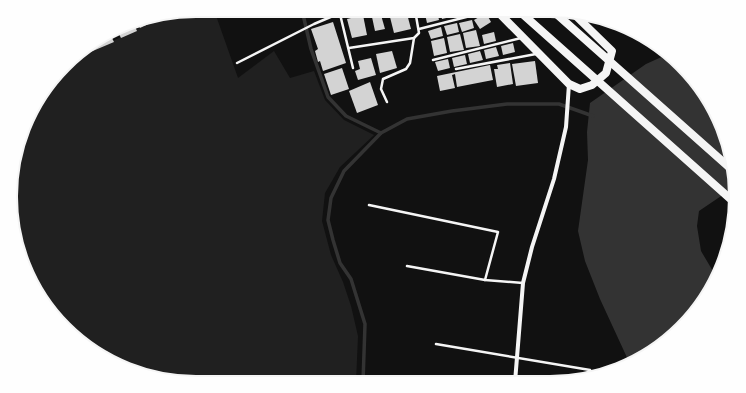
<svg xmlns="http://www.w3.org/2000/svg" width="746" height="393" font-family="Overpass,sans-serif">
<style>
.green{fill:#202020}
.water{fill:#333}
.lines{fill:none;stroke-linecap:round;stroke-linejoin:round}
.stream{stroke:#333;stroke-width:3.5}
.building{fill:#d3d3d3}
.service{stroke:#f5f5f5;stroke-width:2.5}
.minor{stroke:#f5f5f5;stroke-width:4}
.primary{stroke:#f5f5f5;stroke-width:8}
.rim{fill:none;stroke:#f5f5f5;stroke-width:2}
</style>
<rect width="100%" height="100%" fill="#111"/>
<!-- green -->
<polygon class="green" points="197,10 202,10 204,13 214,10 238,78 274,51 290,78 314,71 325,100 344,120 374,135 340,167 325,193 322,221 331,255 343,282 351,306 358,336 356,382 185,383 114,364 64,328 29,279 12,221 16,148 41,93 73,60 167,15"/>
<!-- water -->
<polygon class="water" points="666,55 690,74 726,137 733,188 699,211 697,226 701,251 717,278 717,279 663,345 630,364 600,299 585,261 578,231 588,160 587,132 590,103 646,64"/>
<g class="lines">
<!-- stream -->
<g class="stream">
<polyline points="302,10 311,49 328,97 346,116 381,133"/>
<polyline points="363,382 365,324 351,279 340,263 333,240 328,220 331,198 344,171 381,133 407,119 452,111 507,104 559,104 593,116"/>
</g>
</g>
<!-- building -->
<g class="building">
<polygon points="399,10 406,10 411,29 394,33 389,13"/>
<polygon points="440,10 453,10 455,16 442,19"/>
<polygon points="456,10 469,10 470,12 457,15"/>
<polygon points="437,11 439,20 427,23 425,14"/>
<polygon points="486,13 491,22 480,29 474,20"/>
<polygon points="363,15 367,35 352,38 347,19"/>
<polygon points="381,15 385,29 375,31 372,17"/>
<polygon points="154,17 155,21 140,28 136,20"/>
<polygon points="472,20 474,28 462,32 459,23"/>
<polygon points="133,22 137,31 121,38 117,30"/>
<polygon points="333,22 346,63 323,71 320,61 318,62 315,51 318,49 311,29"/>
<polygon points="457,23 459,32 447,35 444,26"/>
<polygon points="441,27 443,36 431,39 428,31"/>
<polygon points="476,30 480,46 466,48 463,33"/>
<polygon points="494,32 496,41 484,44 482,35"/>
<polygon points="110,34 114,42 88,53 85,47"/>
<polygon points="460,34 464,50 450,52 447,37"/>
<polygon points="444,38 447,53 434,56 431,41"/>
<polygon points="513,43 515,52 503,55 501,46"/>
<polygon points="496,47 499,56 486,59 484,50"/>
<polygon points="392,51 397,68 380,73 376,54"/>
<polygon points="480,51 483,60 470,63 468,54"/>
<polygon points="465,55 467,64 454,67 452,58"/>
<polygon points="371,58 376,75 358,80 355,71 360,69 358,61"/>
<polygon points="448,59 450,68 438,71 435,62"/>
<polygon points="535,61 538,83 516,86 512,64"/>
<polygon points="510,63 513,84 497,87 494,69 498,69 497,65"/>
<polygon points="490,65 493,80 457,87 455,74 452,75 455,88 440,91 437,76"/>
<polygon points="342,68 349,89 331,95 324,74"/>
<polygon points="370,82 378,105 357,113 349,91"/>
</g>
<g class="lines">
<!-- service -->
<g class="service">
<polyline points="339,10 353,68"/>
<polyline points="419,29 482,13"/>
<polyline points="349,48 414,38 419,33 415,10"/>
<polyline points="433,60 521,38"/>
<polyline points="237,63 314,24 340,13"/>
<polyline points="456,69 536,54"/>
<polyline points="387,102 381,89 383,79 406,69 410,63 414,38"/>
<polyline points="369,205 498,232 485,280"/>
<polyline points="407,266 485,280 523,283"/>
<polyline points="436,344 590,370"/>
</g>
<!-- minor -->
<polyline class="minor" points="515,382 523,283 532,247 554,179 566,127 569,84"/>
<!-- primary -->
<g class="primary">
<polyline points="496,10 569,84 580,89 592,85 606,73 612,51 574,14"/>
<polyline points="518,10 735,203"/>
<polyline points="552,10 730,168"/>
</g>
</g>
<!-- crop -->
<path d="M0 0H746V393H0ZM196 17H550A179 179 0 0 1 729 196V197A179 179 0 0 1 550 376H196A179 179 0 0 1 17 197V196A179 179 0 0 1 196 17Z" fill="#fefefe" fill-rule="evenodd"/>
<path class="rim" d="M196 17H550A179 179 0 0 1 729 196V197A179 179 0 0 1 550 376H196A179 179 0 0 1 17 197V196A179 179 0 0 1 196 17Z"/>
</svg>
